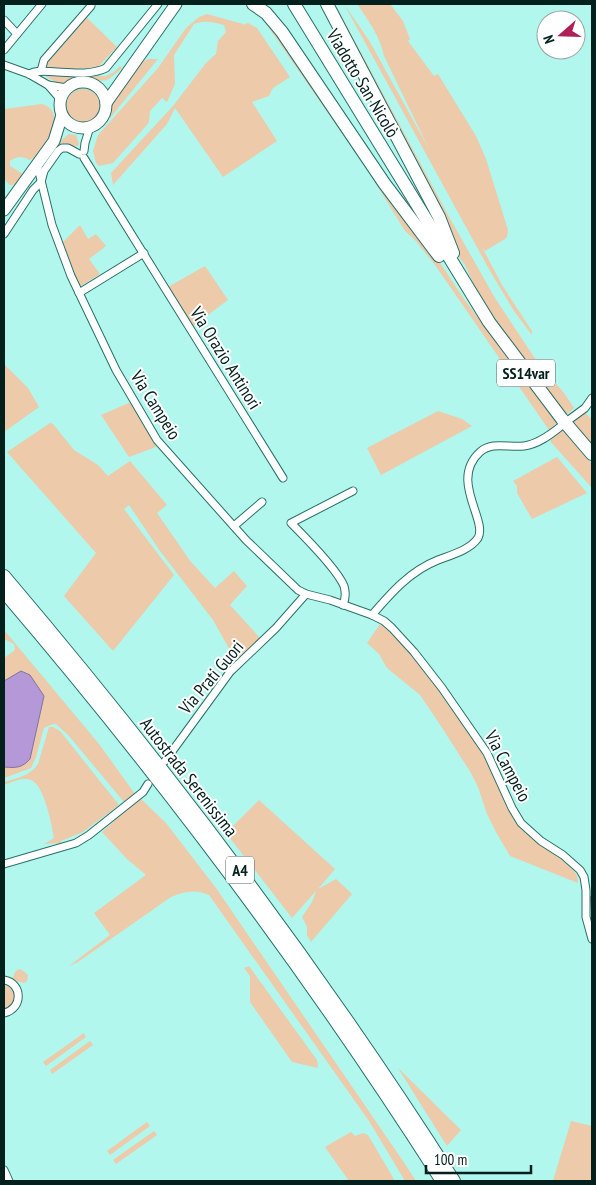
<svg xmlns="http://www.w3.org/2000/svg" width="596" height="1185" font-family="'PT Sans Narrow',sans-serif">
<style>
.green{fill:#edcaa9}
.water{fill:#b498d7;stroke:#7f749f}
.lines{fill:none;stroke-linecap:round;stroke-linejoin:round}
.stream{stroke:#7f749f;stroke-width:2}
.street-casing{stroke:#297068;stroke-width:9}
.primary-casing{stroke:#297068;stroke-width:13}
.highway-casing{stroke:#297068;stroke-width:14}
.street{stroke:#fff;stroke-width:7}
.primary{stroke:#fff;stroke-width:11}
.highway{stroke:#fff;stroke-width:12}
.labels{text-anchor:middle;dominant-baseline:central;stroke-width:4;stroke-linejoin:round;paint-order:stroke}
.shield{fill:#fff;stroke:#4f6360;stroke-width:1}
.shield-label{font-size:16px;font-weight:bold;fill:#03201c}
.street-label{font-size:18px;fill:#03201c;stroke:#fff}
</style>
<rect width="100%" height="100%" fill="#b1f7ed"/>
<!-- green -->
<g class="green">
<polygon points="332,4 335,4 448,215 495,298 538,363 564,393 574,408 566,415 545,390 480,298 465,265 454,250"/>
<path d="M344,4L370,42L429,149L384,56C380,36 368,20 357,4H390L403,21L410,39L408,41L434,76L438,74L476,136L486,159L508,230L507,237L505,239L485,251L482,247L502,285L532,331V335L514,311L490,271Z"/>
<polygon points="258,12 264,17 433,252 464,299 557,423 549,430 435,265 415,240 405,231 370,174"/>
<path d="M207,14L243,24L242,25L248,23L257,28L290,77L273,88L269,96L252,102L277,141L223,177L175,108L167,124L113,185L111,173L173,106L206,63L216,54L218,41L226,32L224,25C214,22 203,20 194,24L174,55L175,84L167,102L162,98L150,111L149,122L146,126L113,163L99,166L96,163L93,151L98,135L158,68L186,28L199,17Z"/>
<polygon points="85,16 117,47 98,67 73,69 44,67 70,36 69,34"/>
<path d="M148,59H158L110,118C108,97 130,78 141,63Z"/>
<path d="M120,66L122,68C101,87 106,79 83,79C77,78 73,82 68,83C60,86 53,80 46,77L48,75L63,77L106,76L114,72Z"/>
<circle cx="83" cy="106" r="17"/>
<path d="M42,104C70,112 45,156 29,160C21,155 17,157 10,161V166L23,174L17,185H10L4,179V109Z"/>
<path d="M69,134L76,135L79,144L78,146C72,148 66,142 59,143L42,166L59,142Z"/>
<polygon points="80,225 88,239 96,234 106,246 89,259 100,274 78,288 63,242"/>
<polygon points="205,266 228,300 193,326 168,287"/>
<polygon points="4,364 28,388 39,407 4,432"/>
<polygon points="131,402 156,447 129,457 101,415"/>
<polygon points="438,411 462,419 472,426 381,475 367,448"/>
<polygon points="584,411 592,420 592,446 571,422"/>
<polygon points="50,423 53,424 74,450 98,465 108,476 130,461 167,505 157,513 191,562 215,588 234,571 247,586 230,605 260,638 236,661 213,620 160,551 129,505 124,509 174,575 113,651 64,596 96,553 7,452"/>
<polygon points="562,429 592,464 592,488 550,441"/>
<polygon points="557,457 587,493 532,519 517,493 517,486 513,481"/>
<path d="M380,624C409,645 430,679 451,709C465,728 480,747 492,769C502,787 504,807 517,824C529,840 573,863 577,876C578,878 578,881 578,883L510,856L496,832L487,814L478,787L471,773L437,720L420,695L387,668L379,654L367,643Z"/>
<polygon points="4,630 99,744 135,794 124,802 69,736 56,724 50,725 44,728 36,757 31,768 4,778 4,767 15,768 21,671 4,681 4,658 15,650 14,644 4,639"/>
<path d="M49,727H53L60,731L119,805L83,832L61,841V843L44,844L54,838C52,826 44,784 31,780C22,777 13,782 4,785V782C17,778 30,776 38,764Z"/>
<path d="M140,798L166,823L216,888L405,1164L416,1181H405L369,1121L209,895C195,889 185,891 171,897L78,962L69,966L110,935L94,913L146,875L127,859L102,832Z"/>
<polygon points="259,800 335,869 318,889 336,879 352,894 311,942 307,935 307,927 302,917 312,902 316,891 292,918 226,833"/>
<polygon points="249,966 317,1060 318,1068 292,1062 250,1002 250,976 244,968"/>
<polygon points="19,969 22,970 28,975 27,981 24,983 4,978 4,976 13,978 15,972"/>
<path d="M4,985C20,989 18,1005 4,1010Z"/>
<polygon points="84,1033 86,1037 46,1066 43,1062"/>
<polygon points="90,1041 93,1045 52,1074 50,1070"/>
<polygon points="398,1068 461,1130 447,1146"/>
<polygon points="571,1121 592,1126 591,1181 553,1181"/>
<polygon points="147,1122 150,1126 110,1155 107,1151"/>
<polygon points="154,1131 157,1135 116,1164 113,1160"/>
<polygon points="351,1132 355,1136 363,1133 368,1135 395,1181 349,1181 325,1147"/>
</g>
<!-- water -->
<path class="water" d="M21,671L30,675L44,696L30,759C22,768 16,768 4,767V681Z"/>
<g class="lines">
<!-- stream -->
<polyline class="stream" points="591,897 592,913"/>
<defs>
<g id="street">
<polyline points="4,20 17,34"/>
<polyline points="4,50 42,4"/>
<polyline points="4,65 29,74 48,85"/>
<polyline points="41,71 44,60 91,6"/>
<path d="M29,74C38,69 48,72 57,72C73,73 92,75 106,68L158,4"/>
<polyline points="61,100 48,85 67,88"/>
<polyline points="84,151 85,143 90,127"/>
<polyline points="84,158 283,478"/>
<polyline points="37,164 52,225 71,276 116,370 157,440 246,540 298,590 306,594 330,600 372,615 384,621 392,628 414,652 442,688 487,753 512,808 521,823 541,841 563,855 580,870 584,877 586,890 586,917 592,939"/>
<polyline points="4,234 33,190 41,182 44,171 58,151 62,148 68,148 79,154"/>
<polyline points="79,293 144,253"/>
<polyline points="570,419 585,408 592,398"/>
<polyline points="234,526 262,502"/>
<path d="M343,605C346,598 346,593 344,586C337,569 305,537 291,523L353,491"/>
<path d="M372,615C391,593 410,571 438,560C451,555 470,550 478,538C488,520 449,480 480,452C492,441 509,448 524,446C538,444 550,435 560,427"/>
<polyline points="165,761 230,672 276,628 306,594"/>
<polyline points="4,864 76,843 89,835 143,792 148,784"/>
<path d="M4,980C23,983 23,1009 4,1013"/>
<polyline points="4,1170 9,1181"/>
</g>
<g id="primary">
<circle cx="83" cy="105" r="23"/>
<polyline points="106,103 176,4"/>
<polyline points="4,210 54,141 62,115"/>
</g>
<g id="highway">
<polyline points="253,4 266,13 282,32 384,183 439,256"/>
<polyline points="294,4 489,322 562,419 592,454"/>
<polyline points="327,4 439,217 453,253"/>
<path d="M4,576C167,768 319,969 454,1181"/>
<path d="M4,592C163,778 310,974 442,1181"/>
</g>
</defs>
<!-- street casing -->
<use href="#street" class="street-casing"/>
<!-- primary casing -->
<use href="#primary" class="primary-casing"/>
<!-- highway casing -->
<use href="#highway" class="highway-casing"/>
<!-- street -->
<use href="#street" class="street"/>
<!-- primary -->
<use href="#primary" class="primary"/>
<!-- highway -->
<use href="#highway" class="highway"/>
</g>
<g class="labels">
<!-- shield labels -->
<g class="shield">
<rect x="497" y="359.5" width="58" height="27" rx="4"/>
<rect x="226" y="856.5" width="28" height="27" rx="4"/>
</g>
<g class="shield-label">
<text x="526" y="373">SS14var</text>
<text x="240" y="870">A4</text>
</g>
<!-- street labels -->
<g class="street-label">
<text transform="translate(363 83) rotate(59)">Viadotto San Nicolò</text>
<text transform="translate(226 358) rotate(58)">Via Orazio Antinori</text>
<text transform="translate(156 405) rotate(58)">Via Campeio</text>
<text transform="translate(211 677) rotate(-50)">Via Prati Guori</text>
<text transform="translate(508 766) rotate(62)">Via Campeio</text>
<text transform="translate(189 777) rotate(52)">Autostrada Serenissima</text>
</g>
</g>
<!-- border -->
<rect width="596" height="1185" fill="none" stroke="#03201c" stroke-width="10"/>
<!-- north arrow -->
<g transform="translate(561 35) rotate(250)"><circle r="24" fill="#ffffff" stroke="#9aa6a4"/>
<path d="M0-4L9 19L0 12L-9 19Z" fill="#af2056"/>
<text y="-8" font-size="14" font-weight="bold" text-anchor="middle" fill="#03201c">N</text>
</g>
<!-- scale -->
<path d="M426 1165v8h105v-8" fill="none" stroke="#03201c" stroke-width="2.5"/>
<text x="434" y="1165" font-size="15" fill="#03201c" stroke="#ffffff" stroke-width="4" paint-order="stroke">100 m</text>
</svg>
